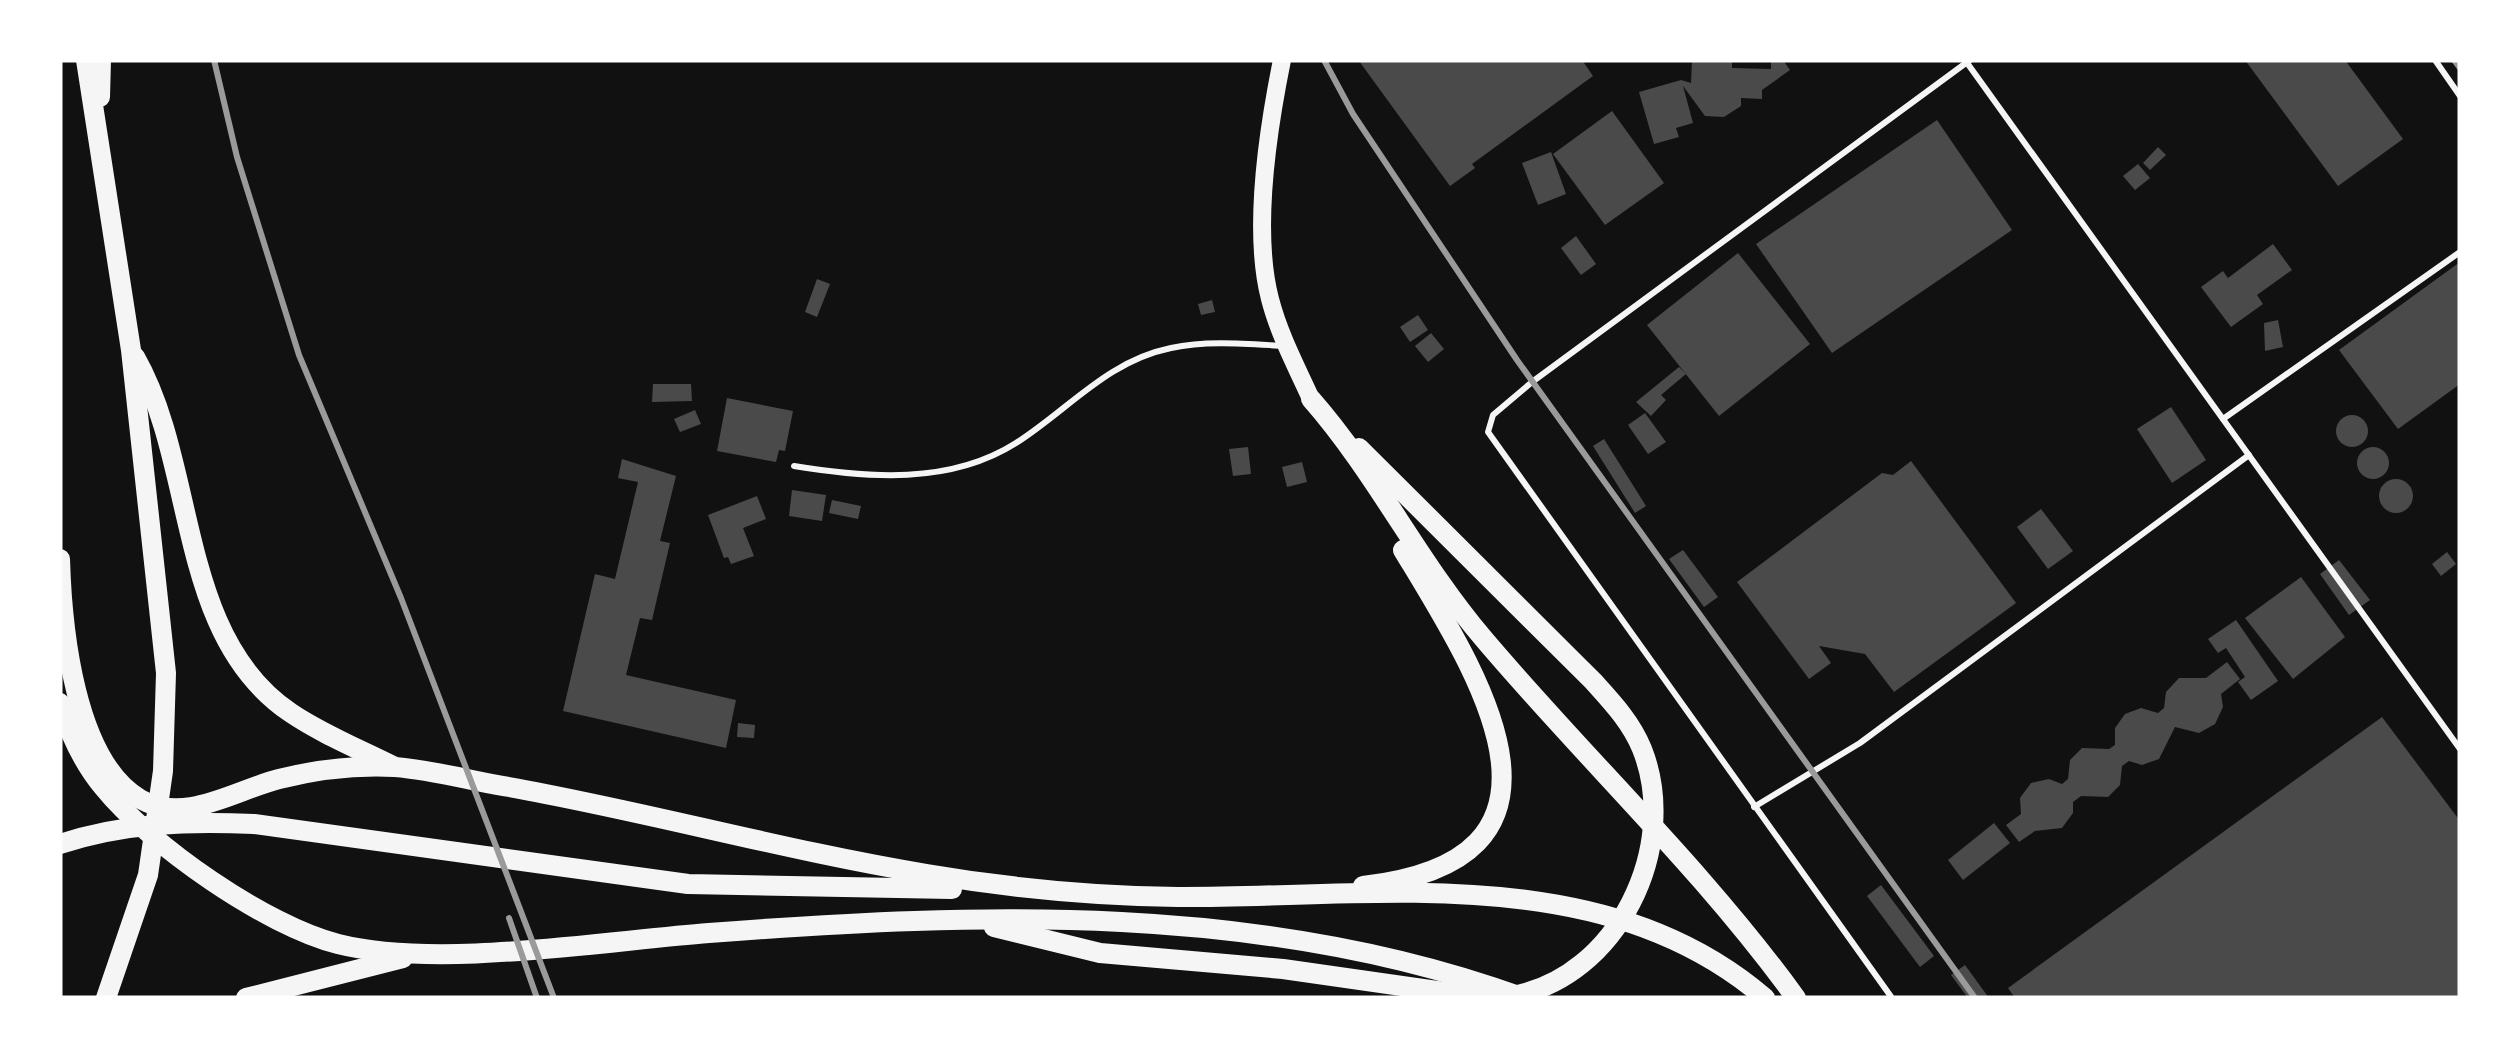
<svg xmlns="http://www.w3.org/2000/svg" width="2520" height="1058" font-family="Georgia,serif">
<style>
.building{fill:#4a4a4a}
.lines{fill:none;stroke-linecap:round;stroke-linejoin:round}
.service{stroke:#f5f5f5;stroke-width:6}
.primary{stroke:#f5f5f5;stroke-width:18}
.trunk{stroke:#f5f5f5;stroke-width:20}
.rail{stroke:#9a9a9a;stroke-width:6}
</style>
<rect width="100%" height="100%" fill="#111"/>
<!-- building -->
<g class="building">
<polygon points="1582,60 1593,76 1472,164 1475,168 1450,186 1359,61"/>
<polygon points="1692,60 1732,60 1732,68 1771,69 1771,60 1783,60 1790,70 1762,90 1762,99 1741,98 1741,106 1724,117 1705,116 1683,86 1693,123 1676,128 1679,137 1654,144 1639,92 1681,80 1691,83"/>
<polygon points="2245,60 2345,60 2403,139 2338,186"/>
<polygon points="1612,111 1664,183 1605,225 1553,154"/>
<polygon points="1937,120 2012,230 1832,353 1756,244"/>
<polygon points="2158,147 2166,155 2150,170 2143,163"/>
<polygon points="1551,152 1566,194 1538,205 1522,163"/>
<polygon points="2138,164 2150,178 2135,190 2123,176"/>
<polygon points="1576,236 1596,264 1581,275 1561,248"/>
<polygon points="2273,244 2292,270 2257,295 2263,304 2231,327 2201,287 2223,271 2228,278"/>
<polygon points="1738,253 1810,344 1719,416 1647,325"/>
<polygon points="2460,262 2460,384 2398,429 2339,350"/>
<polygon points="817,279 830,284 817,317 805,312"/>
<polygon points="1212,300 1215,312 1201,315 1198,304"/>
<polygon points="1418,315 1428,330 1410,342 1400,327"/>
<polygon points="2278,320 2283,347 2265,351 2264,323"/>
<polygon points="1431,333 1444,349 1428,362 1415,346"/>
<polygon points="1679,367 1686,374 1661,395 1666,400 1651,416 1636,402"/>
<polygon points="653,384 691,384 692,401 652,402"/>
<polygon points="727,398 793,411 785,451 779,450 776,462 717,451"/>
<polygon points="2171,407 2206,460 2172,483 2137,429"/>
<polygon points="695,410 701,424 680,432 674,419"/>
<polygon points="1645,413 1666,442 1648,454 1628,425"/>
<circle cx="2352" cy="431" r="16"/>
<polygon points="1604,439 1646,506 1635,513 1593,446"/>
<circle cx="2373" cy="463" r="16"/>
<polygon points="1248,447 1251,474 1233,476 1229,449"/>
<polygon points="622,459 676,476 660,541 670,543 652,620 640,618 626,675 736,700 726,748 563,711 595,574 615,579 638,482 618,478"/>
<polygon points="1911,461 2016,603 1894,692 1865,654 1819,646 1831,663 1809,679 1737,582 1882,473 1893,475"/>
<polygon points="1302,462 1307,482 1287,487 1282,467"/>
<circle cx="2396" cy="496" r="17"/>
<polygon points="792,490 826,495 822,521 789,516"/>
<polygon points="757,496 766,519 743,528 754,556 731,564 728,557 724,558 708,515"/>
<polygon points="832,500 861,506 858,519 829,513"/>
<polygon points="2041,509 2073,551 2048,569 2017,527"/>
<polygon points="1683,550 1718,597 1704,607 1669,559"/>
<polygon points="2447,552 2456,564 2441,576 2432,564"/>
<polygon points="2339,560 2370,600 2349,615 2320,574"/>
<polygon points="2301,577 2345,637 2293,679 2245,618"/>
<polygon points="2236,620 2278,681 2251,700 2238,682 2245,677 2226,648 2218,653 2208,639"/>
<polygon points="2227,662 2240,679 2221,694 2223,707 2215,724 2199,733 2175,727 2159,759 2142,765 2129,761 2122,766 2120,785 2108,797 2081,796 2073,802 2073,813 2062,828 2035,831 2019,842 2006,825 2021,814 2020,798 2031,783 2049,779 2062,784 2068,779 2070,760 2082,748 2109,749 2115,745 2115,728 2125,714 2141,708 2158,713 2164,708 2166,692 2179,678 2206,678"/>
<polygon points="2382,717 2460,821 2460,998 2015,998 2008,988"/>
<polygon points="738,723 755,725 754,738 737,737"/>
<polygon points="1994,823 2010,843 1963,880 1948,860"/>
<polygon points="1881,885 1934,956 1920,967 1867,896"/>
<polygon points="1965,965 1989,998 1968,998 1951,975"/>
</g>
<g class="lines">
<!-- service -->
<g class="service">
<polyline points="1965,60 2460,749"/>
<polyline points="2435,60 2460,96"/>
<polyline points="2223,419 2460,252"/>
<path d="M794,466C867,478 950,485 1016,443C1068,410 1107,361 1171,348C1208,340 1248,344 1285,346"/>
<polyline points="1754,807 1860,743 2249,455"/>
<polyline points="1892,998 1488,432 1493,415 1532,382 1970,60"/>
</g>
<!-- primary -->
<path class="primary" d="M1282,60C1268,129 1252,230 1270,299C1279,334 1296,366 1311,399"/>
<!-- trunk -->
<g class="trunk">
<polyline points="86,60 131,350 166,673 163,771 148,875 106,998"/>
<polyline points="100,97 101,60"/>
<path d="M135,357C198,467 176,636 291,713C322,734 359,749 393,766"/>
<path d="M1311,399C1376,473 1419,563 1483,638C1587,761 1701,867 1796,998"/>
<path d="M1359,448L1593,681C1612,702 1631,722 1642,749C1681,847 1617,978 1512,996"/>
<path d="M60,559C62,627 74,760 140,799C185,825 235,790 279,779C315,770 358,765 395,767C433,770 472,781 509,787C649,812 787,851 927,874C1009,888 1095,896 1178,897C1376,898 1603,859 1765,998"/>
<path d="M60,703C69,732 84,764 103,787C150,845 266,926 338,944C438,969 604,941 709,933C981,912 1265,903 1524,998"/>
<path d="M60,844C124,823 188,821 254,824L688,884L952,889"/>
<path d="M1363,886C1601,859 1476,671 1403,550"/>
<polyline points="994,927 1100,953 1283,969 1486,998"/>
<polyline points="246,998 403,958"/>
</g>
<!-- rail -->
<g class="rail">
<polyline points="214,60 237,157 299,355 401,598 554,998"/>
<polyline points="1324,60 1353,114 1517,360 1975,998"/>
<polyline points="2454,60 2460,68"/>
<polyline points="509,918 537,998"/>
</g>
</g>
<!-- border -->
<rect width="2520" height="1058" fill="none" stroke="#ffffff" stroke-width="125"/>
</svg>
